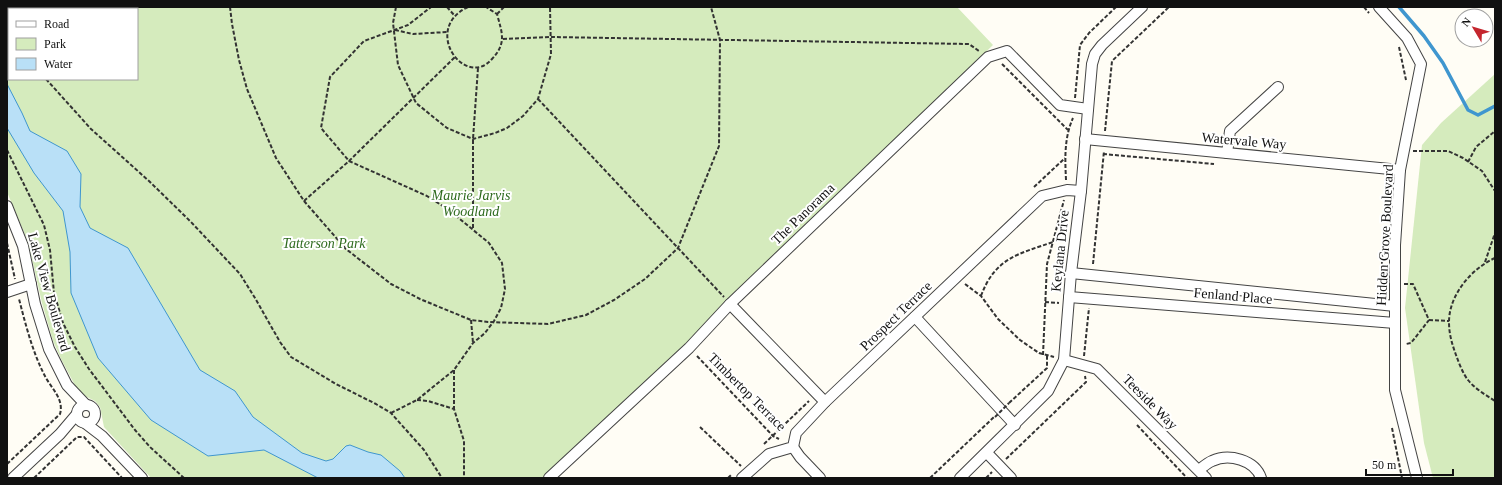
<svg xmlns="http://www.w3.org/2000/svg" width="1502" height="485" font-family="'Times New Roman',serif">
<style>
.green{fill:#d5ebbd;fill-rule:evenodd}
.water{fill:#b9e0f7;stroke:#3f96cf}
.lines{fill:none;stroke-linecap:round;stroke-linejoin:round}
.stream{stroke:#3f96cf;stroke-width:3.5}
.street-casing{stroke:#444;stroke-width:12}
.path{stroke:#333;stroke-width:2;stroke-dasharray:4 2;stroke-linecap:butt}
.street{stroke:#fff;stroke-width:10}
.path-bridge{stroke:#333;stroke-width:2;stroke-dasharray:4 2;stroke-linecap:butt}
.labels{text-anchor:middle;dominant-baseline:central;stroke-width:4;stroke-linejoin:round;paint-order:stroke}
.street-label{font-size:14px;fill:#111;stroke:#fff}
.park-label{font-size:14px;font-style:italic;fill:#2f6b1f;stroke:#fff}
</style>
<rect width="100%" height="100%" fill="#fffdf5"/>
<!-- green -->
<g class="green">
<path d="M7,7H957L993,45L547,478H151L104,427L100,407L95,401L85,396L77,389L61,359L53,341L42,303L32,259L26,237L7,192ZM9,9H137V79H9Z"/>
<polygon points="1495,74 1495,478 1433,478 1424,443 1405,308 1422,145 1441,123"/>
</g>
<!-- water -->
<polygon class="water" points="7,84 22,113 30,131 67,151 81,174 80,207 90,228 128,248 200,370 235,391 253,417 302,453 326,461 333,459 346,446 350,445 368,452 381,455 400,471 405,478 318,478 264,450 208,456 151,420 98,358 71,293 70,252 63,211 34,173 7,128"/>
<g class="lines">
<!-- stream -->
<polyline class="stream" points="1399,7 1424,36 1443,63 1468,110 1478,115 1495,106"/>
<defs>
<g id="street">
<polyline points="1379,7 1407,38 1421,64 1400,170 1395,245 1395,390 1417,478"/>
<polyline points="1085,139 1400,170"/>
<polyline points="1227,153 1230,131 1278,87"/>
<polyline points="7,206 23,246 35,304 49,349 67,385 86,405"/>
<polyline points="1071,273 1395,306"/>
<polyline points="7,292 31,284"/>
<polyline points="1069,297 1395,323"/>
<polyline points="730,304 825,402"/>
<polyline points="915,317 1015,425"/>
<polyline points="1064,360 1097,369 1206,478"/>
<circle cx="86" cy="414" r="9"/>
<polyline points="85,423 102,436 142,478"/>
<polyline points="793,447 800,457 820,478"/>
<polyline points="987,453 1011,478"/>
<path d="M1199,470C1203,467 1207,463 1212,461C1229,453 1255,460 1261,478"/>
<polyline points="13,478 60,434 77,414"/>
<polyline points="549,478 689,348 730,304 988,57 1007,51 1060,105 1088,109"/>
<polyline points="742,478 769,454 793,447 796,433 825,402 1042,196 1067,190 1081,191"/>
<polyline points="960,478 1048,391 1064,360 1071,273 1081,191 1092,64 1095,54 1102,45 1142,7"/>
</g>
</defs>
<!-- street casing -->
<use href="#street" class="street-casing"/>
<!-- path -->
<g class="path">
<polyline points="230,7 232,24 239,60 247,89 276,158 304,201 346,249 391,284 420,299 471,320 488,322 548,324 586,315 614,300 645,279 678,248 719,146 720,40 711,7"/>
<polyline points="396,7 393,23 398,65 416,103 447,128 473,139 495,133 507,128 523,116 538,99 551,54 550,7"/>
<polyline points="447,7 454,15"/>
<path d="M468,7C421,29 465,90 492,59C507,43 502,33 497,14L486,7"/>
<polyline points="1364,7 1369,13"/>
<polyline points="76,9 80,7"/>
<polyline points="497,14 504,7"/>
<polyline points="395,30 413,34 447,32"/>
<polyline points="503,39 551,37 969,44 979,51"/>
<polyline points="7,41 9,44"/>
<polyline points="1399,47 1406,80"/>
<polyline points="7,62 9,60"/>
<polyline points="1002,64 1068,130"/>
<polyline points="46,79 91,129 149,181 191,222 240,274 255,298 280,342 291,357 336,384 376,404 391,413 424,450 442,478"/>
<polyline points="1075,98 1080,45 1089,33 1116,7"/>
<polyline points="538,99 724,297"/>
<polyline points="1105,131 1112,61 1169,7"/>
<polyline points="7,150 44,225 50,250 54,293 63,323 75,347 89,369 135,430 150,447 184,478"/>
<polyline points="1413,151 1448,151 1463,158 1482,171 1495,191"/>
<polyline points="1103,154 1214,164"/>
<polyline points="1468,162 1476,147 1495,131"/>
<path d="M1066,180C1065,159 1064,138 1073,118"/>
<polyline points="1034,187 1065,158"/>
<polyline points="304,201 349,161 455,57"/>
<polyline points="473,228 473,139 478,68"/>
<polyline points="7,243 15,279"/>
<path d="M1495,258C1471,269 1449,295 1449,322C1449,334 1452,344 1456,355C1459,363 1463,374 1468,380C1475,389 1486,395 1495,401"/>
<polyline points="1485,262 1495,233"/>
<polyline points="1093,264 1104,151"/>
<polyline points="965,284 981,296 998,319 1020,340 1039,353 1054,357"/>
<polyline points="1404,284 1413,284 1429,320 1411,343 1406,344"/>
<polyline points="1382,294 1381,282 1383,245"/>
<path d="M981,296C995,258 1018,254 1053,242"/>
<polyline points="1045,302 1059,303"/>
<polyline points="471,320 473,343"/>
<polyline points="1429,320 1449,321"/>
<polyline points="1043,355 1047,264 1064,200"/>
<polyline points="697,356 773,436 779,439"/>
<polyline points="1084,356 1089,308"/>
<polyline points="454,370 454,409"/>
<polyline points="417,400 428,401 454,409 464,441 464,478"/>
<polyline points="1009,403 1047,368 1047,356"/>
<polyline points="391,413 417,400 454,370 473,343 485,333 494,321 501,308 505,289 502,263 489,243 449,210 427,196 349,161 321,128 330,77 364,41 408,25 431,7"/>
<polyline points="1137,425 1187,478"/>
<polyline points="700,427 741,466"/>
<polyline points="1392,428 1402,478"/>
<polyline points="764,444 809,401"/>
<polyline points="1006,459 1086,382 1085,376"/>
<path d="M7,464L60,414C64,400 53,390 46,378C33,354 26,326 19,299"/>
<polyline points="34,478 77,437 84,437 122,478"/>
<polyline points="728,478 732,474"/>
<polyline points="930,478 994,417"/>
<polyline points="986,478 992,472"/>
</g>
<!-- street -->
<use href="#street" class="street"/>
<!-- path-bridge -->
<polyline class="path-bridge" points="995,417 1009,403"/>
</g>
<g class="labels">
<!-- street labels -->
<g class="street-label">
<text transform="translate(1244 141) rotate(5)">Watervale Way</text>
<text transform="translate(803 214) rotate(-44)">The Panorama</text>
<text transform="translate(1385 235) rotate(-87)">Hidden Grove Boulevard</text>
<text transform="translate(1060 251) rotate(-84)">Keylana Drive</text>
<text transform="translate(49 292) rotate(74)">Lake View Boulevard</text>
<text transform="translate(1233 296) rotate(5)">Fenland Place</text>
<text transform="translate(896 316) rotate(-44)">Prospect Terrace</text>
<text transform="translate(747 392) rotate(45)">Timbertop Terrace</text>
<text transform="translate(1150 402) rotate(45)">Teeside Way</text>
</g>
<!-- park labels -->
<g class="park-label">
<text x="471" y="195">Maurie Jarvis<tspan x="471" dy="16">Woodland</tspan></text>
<text x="324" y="243">Tatterson Park</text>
</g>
</g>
<!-- border -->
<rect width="1502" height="485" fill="none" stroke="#111111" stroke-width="16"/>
<!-- legend -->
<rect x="8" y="8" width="130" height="72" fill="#ffffff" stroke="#a0a0a0"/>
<rect x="16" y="21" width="20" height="6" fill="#ffffff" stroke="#a0a0a0"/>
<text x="44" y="28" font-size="12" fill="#111111">Road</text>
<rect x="16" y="38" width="20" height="12" fill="#d5ebbd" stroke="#a0a0a0"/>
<text x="44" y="48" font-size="12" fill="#111111">Park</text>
<rect x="16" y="58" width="20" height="12" fill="#b9e0f7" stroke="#a0a0a0"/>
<text x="44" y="68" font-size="12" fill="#111111">Water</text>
<!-- north arrow -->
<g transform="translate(1474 28) rotate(308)"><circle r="19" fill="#ffffff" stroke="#a0a0a0"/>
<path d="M0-3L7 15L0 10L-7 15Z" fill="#c4262e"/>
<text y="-6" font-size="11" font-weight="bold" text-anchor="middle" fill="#111111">N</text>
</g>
<!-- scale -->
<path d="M1366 469v6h87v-6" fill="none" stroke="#111111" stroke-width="2"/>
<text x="1372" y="469" font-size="12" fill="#111111" stroke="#ffffff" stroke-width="3" paint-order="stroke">50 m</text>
</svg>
